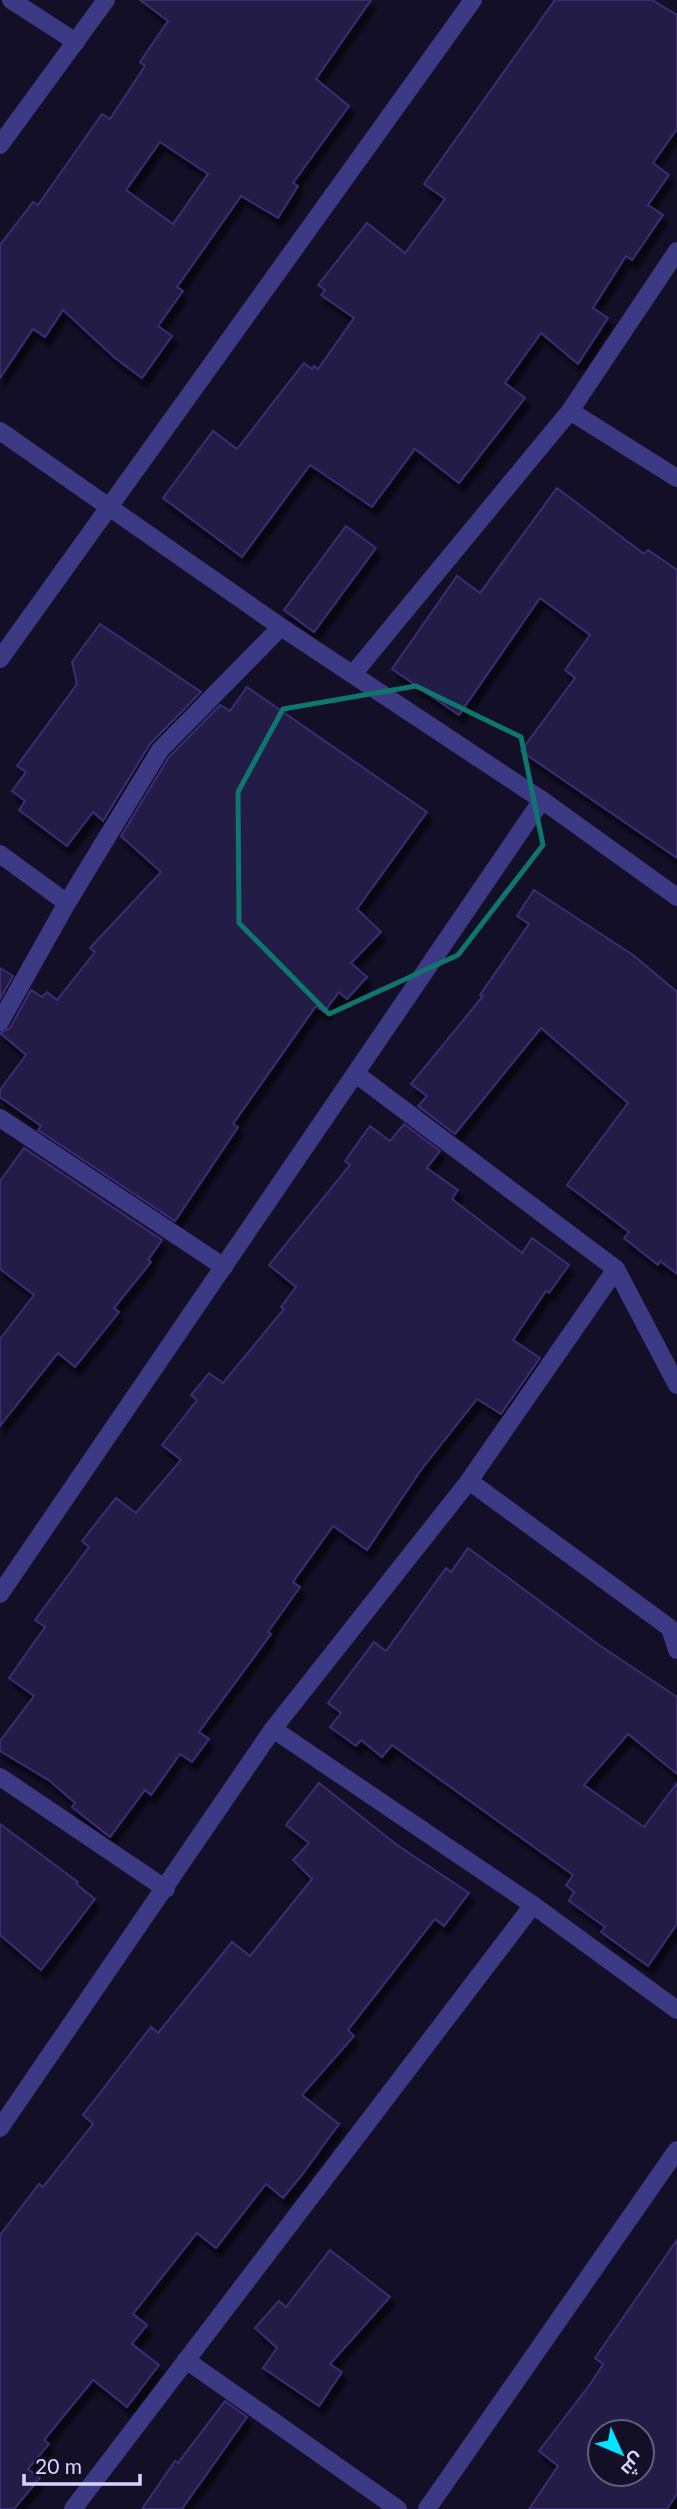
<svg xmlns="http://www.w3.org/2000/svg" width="677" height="2509" font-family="Lato,Cairo,sans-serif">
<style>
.building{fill:#241b47;stroke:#3b2d73;stroke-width:2;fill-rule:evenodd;filter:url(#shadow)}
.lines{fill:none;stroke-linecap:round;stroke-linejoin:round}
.minor{stroke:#3d3a85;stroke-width:18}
.marked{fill:none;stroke:#0f766e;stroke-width:5;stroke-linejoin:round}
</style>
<defs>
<filter id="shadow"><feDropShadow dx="4.5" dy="8" stdDeviation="2" flood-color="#0009"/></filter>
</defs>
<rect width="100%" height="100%" fill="#130f26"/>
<!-- building -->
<g class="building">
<path d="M140,0H371L316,79L349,106L293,183L298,186L278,218L241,196L177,287L183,291L158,326L172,336L142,378L115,358L63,310L45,337L33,329L0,378V245L33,202L38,205L102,114L110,119L145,66L140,62L168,21ZM160,142L208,174L173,224L126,190Z"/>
<polygon points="555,0 652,0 677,15 677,129 653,163 669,175 648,205 663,215 632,260 626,256 593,308 608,318 578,364 541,333 505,383 525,398 459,483 415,449 372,507 310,465 242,557 163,498 213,431 237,449 304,363 312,369 314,366 318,369 354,318 321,295 325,290 318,285 367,223 405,253 445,199 424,184"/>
<polygon points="557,488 644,554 648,550 677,570 677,858 521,751 575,678 565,670 590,635 540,598 459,715 392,669 457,576 480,593"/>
<polygon points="346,526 376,548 314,632 284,610"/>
<polygon points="100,624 201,692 150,744 103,821 93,812 67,846 19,810 25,801 12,791 26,772 17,766 77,684 72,662"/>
<polygon points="247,687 427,812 357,909 381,932 351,963 367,977 347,999 339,992 324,1012 316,1006 233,1124 238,1127 175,1221 38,1130 41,1126 0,1097 0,1090 26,1055 0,1033 10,1028 31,990 42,997 47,992 57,1000 95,952 90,948 161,872 121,836 169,757 220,705 230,711"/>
<polygon points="534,890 633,955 677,992 677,1274 660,1261 658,1265 624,1238 629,1232 567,1185 628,1103 541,1028 455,1134 418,1106 427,1096 411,1084 483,996 480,995 529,924 517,916"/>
<polygon points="0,968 13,976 0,999"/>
<polygon points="404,1124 440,1151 427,1168 458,1190 452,1199 522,1253 532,1238 569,1265 549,1293 546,1291 513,1340 540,1358 501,1414 477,1399 421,1470 367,1550 333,1526 293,1582 300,1587 268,1632 271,1634 199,1732 209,1739 192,1762 180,1754 151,1795 145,1790 110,1837 72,1807 75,1803 50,1781 0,1751 0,1741 34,1696 9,1678 45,1627 35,1620 89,1547 82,1541 116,1498 136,1513 181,1460 162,1445 197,1400 191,1395 209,1373 223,1383 284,1309 281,1307 296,1287 269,1265 350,1165 345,1161 370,1126 390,1141"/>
<polygon points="24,1148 162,1240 148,1260 151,1262 114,1308 119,1312 75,1367 58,1353 0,1426 0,1339 34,1295 0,1269 0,1181"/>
<polygon points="468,1548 599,1645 677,1697 677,1774 628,1734 584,1785 644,1827 677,1783 677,1924 648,1966 601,1932 605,1927 569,1901 574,1892 566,1885 573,1875 392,1745 382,1757 361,1740 356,1746 330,1727 341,1713 328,1703 374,1642 386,1651 446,1568 451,1572"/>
<polygon points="319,1783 397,1845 469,1893 444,1926 435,1919 348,2030 354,2036 302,2095 339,2124 302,2175 283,2198 266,2184 216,2248 197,2233 133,2314 147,2325 132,2344 159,2365 127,2407 93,2380 44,2440 49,2444 28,2469 40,2478 14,2509 0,2509 0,2235 39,2184 43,2187 93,2124 83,2115 151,2027 158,2033 232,1942 250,1956 312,1879 293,1860 309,1843 286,1825"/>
<polygon points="0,1824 78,1882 76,1884 95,1899 41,1970 0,1935"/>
<path d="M677,2240V2494L667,2509H529L558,2466L539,2451L591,2383L603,2364L595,2358ZM600,2432H642V2474H600Z"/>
<polygon points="330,2250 390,2297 330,2364 342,2372 319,2406 263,2368 277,2348 255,2328 279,2301 286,2307"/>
<polygon points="225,2401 247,2417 182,2509 142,2509 175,2461 178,2463"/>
</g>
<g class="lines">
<!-- minor -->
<g class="minor">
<polyline points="11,0 76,42"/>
<polyline points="0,145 106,0"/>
<polyline points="570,411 677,478"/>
<polyline points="0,431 281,627 542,800 677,897"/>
<polyline points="0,659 473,0"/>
<polyline points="353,674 570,411 677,251"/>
<polyline points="0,854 67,903"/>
<polyline points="0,1022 67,903 160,750 281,627"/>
<polyline points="356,1074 616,1269 677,1385"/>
<polyline points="0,1118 224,1267"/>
<polyline points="469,1481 670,1628 677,1650"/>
<polyline points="0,1594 542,800"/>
<polyline points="273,1729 533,1905 677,2010"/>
<polyline points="0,1777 166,1889"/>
<polyline points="0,2128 273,1729 469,1481 616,1269"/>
<polyline points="186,2360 398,2509"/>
<polyline points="73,2509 533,1905"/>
<polyline points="427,2509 677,2150"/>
</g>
</g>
<!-- marked area -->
<path class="marked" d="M416,686L521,737L543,845L458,955L329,1014L239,923L238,792L283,709Z"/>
<!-- north arrow -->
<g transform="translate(621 2453) rotate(134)"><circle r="33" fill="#130f26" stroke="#625e7d" stroke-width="2"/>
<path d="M0-5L12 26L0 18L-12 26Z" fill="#00e5ff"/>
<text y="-10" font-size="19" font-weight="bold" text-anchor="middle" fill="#d9d4ff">ش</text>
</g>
<!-- scale -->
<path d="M24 2474v10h116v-10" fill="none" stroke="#d9d4ff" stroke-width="3.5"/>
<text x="35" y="2474" font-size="21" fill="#d9d4ff" stroke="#130f26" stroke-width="5" paint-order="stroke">20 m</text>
</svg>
